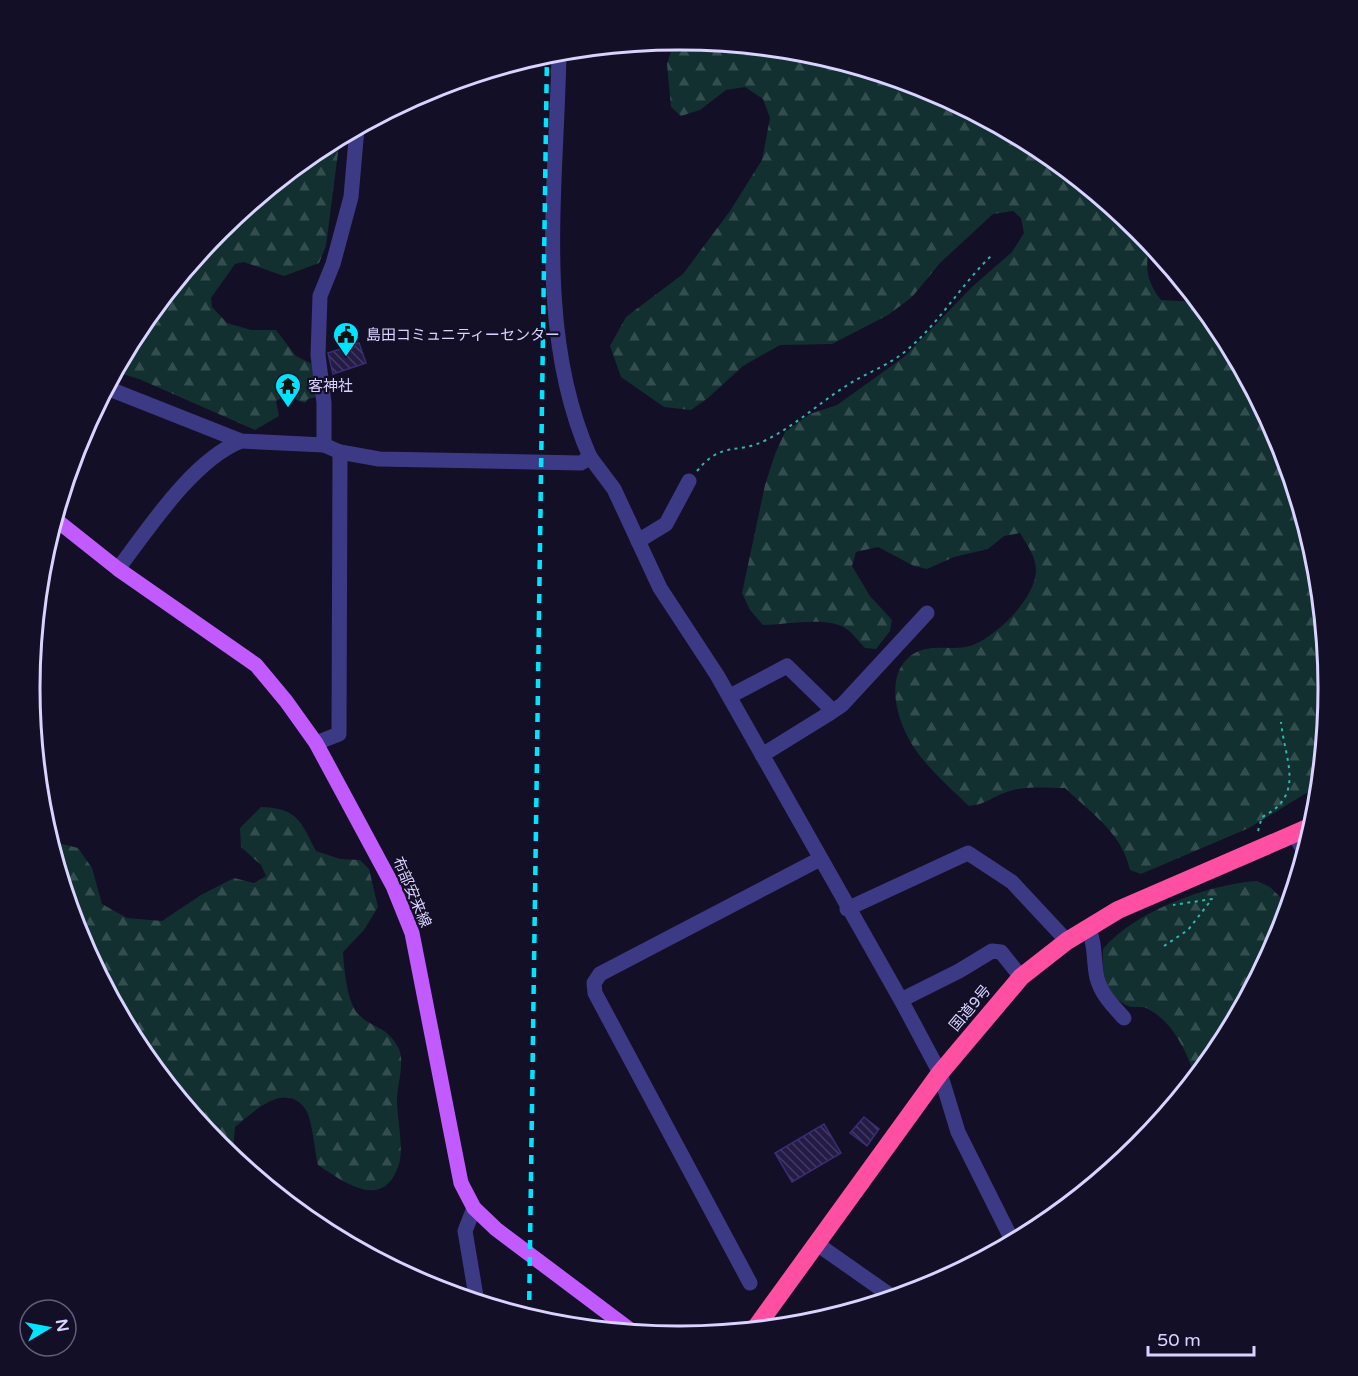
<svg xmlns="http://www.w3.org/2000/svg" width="1358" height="1376" font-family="'Varela Round','Noto Sans JP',sans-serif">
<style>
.forest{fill:url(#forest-firs)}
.building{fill:url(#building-back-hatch);stroke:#3b2d73;stroke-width:1.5}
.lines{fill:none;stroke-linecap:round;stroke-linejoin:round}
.path{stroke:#2fb8b0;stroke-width:2;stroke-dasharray:3 4.5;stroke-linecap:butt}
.minor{stroke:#3d3a85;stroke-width:15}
.major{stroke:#c25bff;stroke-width:15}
.highway{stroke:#ff4fa3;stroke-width:18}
.rail{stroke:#00e5ff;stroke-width:4.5;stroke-dasharray:9 8;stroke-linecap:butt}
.labels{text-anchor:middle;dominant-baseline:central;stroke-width:4.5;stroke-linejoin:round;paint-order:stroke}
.poi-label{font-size:15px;fill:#d9d4ff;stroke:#130f26;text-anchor:start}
.street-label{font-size:15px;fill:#d9d4ff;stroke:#130f26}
.rim{fill:none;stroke:#d9d4ff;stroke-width:3}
</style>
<defs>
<pattern id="forest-firs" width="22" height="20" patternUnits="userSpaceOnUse" patternTransform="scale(1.5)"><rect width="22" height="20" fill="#12302f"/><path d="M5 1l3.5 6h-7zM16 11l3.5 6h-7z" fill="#344d4e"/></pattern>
<pattern id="building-back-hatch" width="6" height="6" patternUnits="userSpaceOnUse" patternTransform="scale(1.5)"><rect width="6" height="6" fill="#241b47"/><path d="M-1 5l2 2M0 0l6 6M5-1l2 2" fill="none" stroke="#433b63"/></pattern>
</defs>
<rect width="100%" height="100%" fill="#130f26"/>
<!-- forest -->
<g class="forest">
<path d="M675,39L806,52L928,89L1040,149L1138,229L1149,243C1146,268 1145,279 1161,300L1198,302L1219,328L1279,440L1316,562L1328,688L1318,786L1249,828L1141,874L1130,870C1122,833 1091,813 1065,788C1046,788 1022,785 1004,793C988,799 987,804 969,806C950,788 922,763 910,741C897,719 886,680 907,659C926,640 952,653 973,645C997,635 1035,599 1036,571C1036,556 1027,545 1020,533L1004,536L988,549L954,557L927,569L914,566L878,547L856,552L852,566L870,596L892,620L890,631L876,649L865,648C859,642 852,632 845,628C826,616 785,625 763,625L750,610L742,593L765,485L775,454L785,432L810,414L837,405L904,357L972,287L1012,252L1024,233L1021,218L1013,211L993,214L940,263L912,297L888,315L832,344L780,345L743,366L708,398L691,410L664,407L621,377L610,346L626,317L683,274L730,211L762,160L770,118L763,99L745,87L726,90L700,110L681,116L671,107L667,64Z"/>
<polygon points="340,137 326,246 319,263 284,276 244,262 235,264 211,298 212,307 227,323 251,330 276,330 296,356 312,364 318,397 308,399 305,403 286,396 276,401 279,416 255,430 139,379 116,372 140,327 220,229 319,148"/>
<path d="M261,807C298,808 301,822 316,851L340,859L360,860L369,869L378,907L364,930L343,952C344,968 347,1002 358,1014C373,1029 388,1026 399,1049C405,1062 397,1086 397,1100C397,1117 404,1148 399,1164C384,1212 345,1183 318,1165C315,1152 312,1119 306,1110C286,1080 253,1112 235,1127L233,1152L235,1159L220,1147L139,1048L79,936L50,841L78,848L92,868L102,904L127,918L162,921L201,895L234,878L254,883L266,876L261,865L241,847L240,828Z"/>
<path d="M1257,881L1270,887L1288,905C1271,962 1233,1031 1195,1077C1187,1052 1173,1022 1148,1009C1142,1005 1133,1009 1126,1005C1103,993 1102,971 1103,949C1135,911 1209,884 1257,881Z"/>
</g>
<!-- building -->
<g class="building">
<polygon points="359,343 366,363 333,374 328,353"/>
<polygon points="864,1117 879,1129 867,1146 850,1133"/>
<polygon points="824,1124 841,1153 792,1182 775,1153"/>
</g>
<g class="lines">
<!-- path -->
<g class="path">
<path d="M697,471C722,440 738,455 766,440C795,426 819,403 846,386C864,374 885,367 902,354C937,327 959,287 991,256"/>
<path d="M1258,831L1262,817C1306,795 1285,761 1281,722"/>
<polyline points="1164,946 1188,930 1212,899 1173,905"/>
</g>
<!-- minor -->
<g class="minor">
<path d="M559,51C557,185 534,331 590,457"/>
<polyline points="107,388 241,441 324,445 340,452 379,459 581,463 590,457 614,489 660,588 717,675 901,1000 940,1073 958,1132 1013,1242"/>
<polyline points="324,445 324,403 318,355 320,296 333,264 351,197 357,128"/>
<polyline points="638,541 666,524 689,481"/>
<path d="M118,569C149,528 193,460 241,441"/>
<polyline points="734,694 787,666 827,705 830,713 762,755"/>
<polyline points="830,713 842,705 927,613"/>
<polyline points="316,743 339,734 340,452"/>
<polyline points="1294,834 1304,851"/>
<polyline points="847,909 968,853 1012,882 1067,941"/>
<path d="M1088,927C1096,944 1093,960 1097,978C1101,994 1113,1006 1124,1018"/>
<polyline points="901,1000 959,971 992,951 1001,952 1021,977"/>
<polyline points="474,1208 465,1231 477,1302"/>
<polyline points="817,1244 894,1298"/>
<polyline points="750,1283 595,993 594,983 600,974 820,859"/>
</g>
<!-- major -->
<polyline class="major" points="55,519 118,569 256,665 286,701 316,743 393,886 412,933 461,1183 474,1208 496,1229 633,1332"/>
<!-- highway -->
<polyline class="highway" points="754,1330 940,1073 1021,977 1067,941 1118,910 1312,826"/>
<!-- rail -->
<polyline class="rail" points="529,1317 547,53"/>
</g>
<!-- icons -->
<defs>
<symbol id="civic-pin" viewBox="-11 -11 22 30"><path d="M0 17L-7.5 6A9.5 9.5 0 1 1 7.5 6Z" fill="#00e5ff" stroke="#130f26"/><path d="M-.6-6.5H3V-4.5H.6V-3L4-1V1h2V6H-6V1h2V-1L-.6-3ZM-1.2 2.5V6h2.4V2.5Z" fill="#111"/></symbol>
<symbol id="temple-pin" viewBox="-11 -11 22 30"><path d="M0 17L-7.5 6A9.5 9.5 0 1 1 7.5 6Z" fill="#00e5ff" stroke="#130f26"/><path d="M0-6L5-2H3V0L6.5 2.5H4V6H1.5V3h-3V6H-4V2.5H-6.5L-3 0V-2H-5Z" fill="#111"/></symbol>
</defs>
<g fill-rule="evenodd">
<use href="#civic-pin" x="331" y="320" width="30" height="40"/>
<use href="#temple-pin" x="273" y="371" width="30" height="40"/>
</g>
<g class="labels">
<!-- poi labels -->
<g class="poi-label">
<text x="366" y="335">島田コミュニティーセンター</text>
<text x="308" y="386">客神社</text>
</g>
<!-- street labels -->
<g class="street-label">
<text transform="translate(412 892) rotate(67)">布部安来線</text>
<text transform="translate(970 1008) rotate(-50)">国道9号</text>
</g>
</g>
<!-- crop -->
<path d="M0 0H1358V1376H0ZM678 50H680A638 638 0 0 1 1318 688V688A638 638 0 0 1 680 1326H678A638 638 0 0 1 40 688V688A638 638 0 0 1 678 50Z" fill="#130f26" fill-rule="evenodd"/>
<path class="rim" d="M678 50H680A638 638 0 0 1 1318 688V688A638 638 0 0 1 680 1326H678A638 638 0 0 1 40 688V688A638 638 0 0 1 678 50Z"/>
<!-- north arrow -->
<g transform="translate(48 1328) rotate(80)"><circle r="28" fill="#130f26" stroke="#625e7d" stroke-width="1.5"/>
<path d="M0-4.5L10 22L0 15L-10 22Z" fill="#00e5ff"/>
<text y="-9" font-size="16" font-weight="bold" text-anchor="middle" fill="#d9d4ff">N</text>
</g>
<!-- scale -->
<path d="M1148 1346v9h106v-9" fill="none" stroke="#d9d4ff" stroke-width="3"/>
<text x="1157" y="1346" font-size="18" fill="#d9d4ff" stroke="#130f26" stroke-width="4.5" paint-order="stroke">50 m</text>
</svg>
